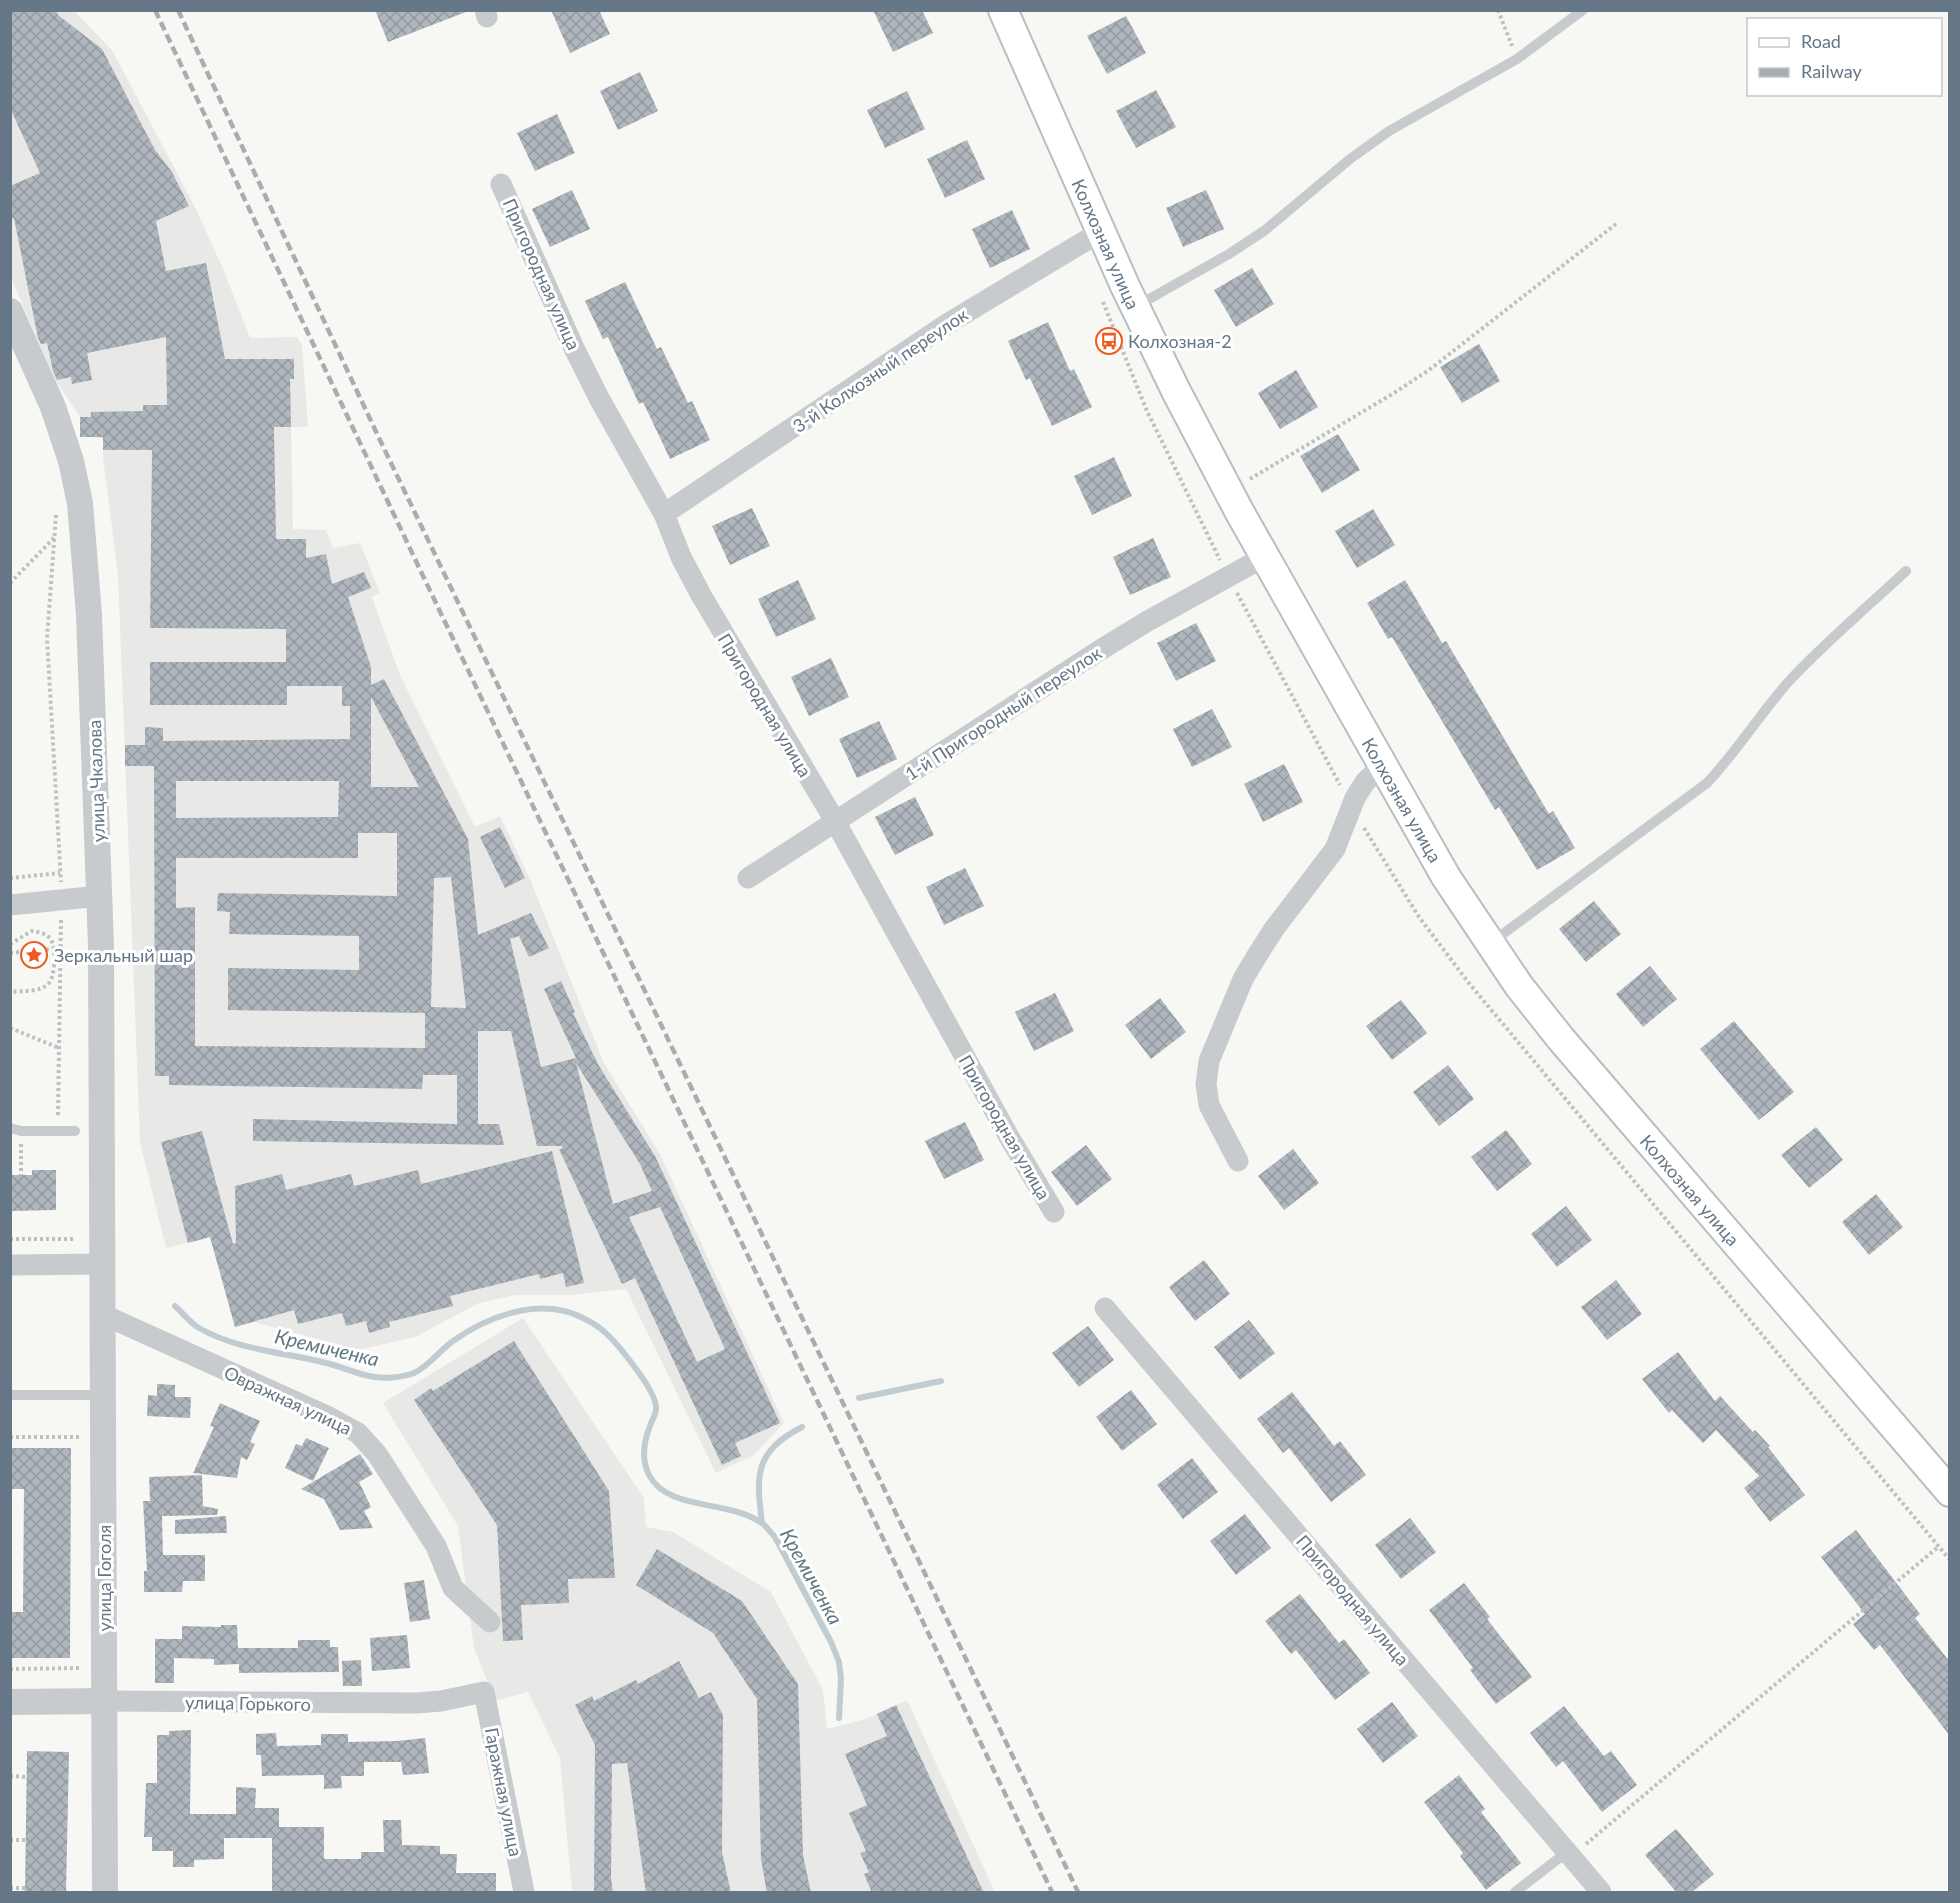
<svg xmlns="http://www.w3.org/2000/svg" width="1960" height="1903" font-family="Lato,sans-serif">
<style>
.built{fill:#e8e9e7}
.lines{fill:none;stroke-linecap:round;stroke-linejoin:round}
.stream{stroke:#c1ccd2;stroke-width:6}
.building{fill:url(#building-cross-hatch);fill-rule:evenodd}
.secondary-casing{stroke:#b9bec3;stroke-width:32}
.path{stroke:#bec1c3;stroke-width:4;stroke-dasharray:3 3;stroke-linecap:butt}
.service{stroke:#c7cbce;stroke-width:10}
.minor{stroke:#c7cbce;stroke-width:21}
.tertiary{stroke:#c7cbce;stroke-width:26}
.secondary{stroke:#fff;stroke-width:28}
.rail{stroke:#a7adb3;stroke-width:4.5;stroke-dasharray:9 4.5;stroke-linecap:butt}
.labels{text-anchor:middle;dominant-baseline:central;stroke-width:6;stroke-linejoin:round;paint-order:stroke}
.street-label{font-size:18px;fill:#657687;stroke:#fff}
.poi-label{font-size:18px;fill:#657687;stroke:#fff;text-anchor:start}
.water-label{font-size:20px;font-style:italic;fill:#607883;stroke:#fff}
</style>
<defs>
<pattern id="building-cross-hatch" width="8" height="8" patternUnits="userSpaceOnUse" patternTransform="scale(1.5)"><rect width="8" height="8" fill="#afb6bd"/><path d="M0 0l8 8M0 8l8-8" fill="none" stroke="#92999f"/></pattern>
</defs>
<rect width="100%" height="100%" fill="#f7f8f4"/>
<!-- built -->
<g class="built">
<polygon points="10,11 74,11 112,50 196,209 224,271 250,338 297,337 302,345 308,427 291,427 293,529 326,530 333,548 360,543 380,593 372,597 400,675 475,827 500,816 530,879 604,1063 660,1154 784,1423 754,1455 716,1473 626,1289 569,1295 516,1295 479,1303 415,1337 358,1350 254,1322 235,1327 210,1237 166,1248 140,1143 118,574 103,458 103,438 80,437 80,417 55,380 11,278"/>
<polygon points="523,1318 644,1498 646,1527 673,1532 771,1592 823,1690 827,1729 866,1719 907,1700 995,1892 572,1892 560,1758 528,1692 495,1701 474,1648 458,1526 383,1403"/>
</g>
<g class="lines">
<!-- stream -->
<g class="stream">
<path d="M175,1306C183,1313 190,1323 199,1328C237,1350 283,1352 326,1363C340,1366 354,1373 369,1376C382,1379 401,1378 414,1373C429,1366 439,1351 453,1341C488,1316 539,1297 581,1317C587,1320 595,1324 601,1329C615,1340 658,1392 656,1409C656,1415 651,1421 650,1426C644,1441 641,1459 649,1475C668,1512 731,1499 763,1524C767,1527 771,1533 775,1537L831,1642L839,1662L841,1679L839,1718"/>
<polyline points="859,1398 941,1381"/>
<path d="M762,1523C756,1475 754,1452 802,1427"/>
</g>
</g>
<!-- building -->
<g class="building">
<path d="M10,10H56L58,15L102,49L155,150L172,172L189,206L156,221L166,271L206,263L225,359H294V379H290L291,427H274L276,539H306V558L326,554L332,584L364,572L371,588L348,597L371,667V685L384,679L468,839L478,935L531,913L549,948L529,957L519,936L510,939L541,1067L576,1058L544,989L561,981L575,1012L573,1013L599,1066L655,1156L780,1423L735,1443L741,1456L722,1465L635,1278L622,1284L559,1149H562V1146H537L511,1031H478V1124H499L504,1145L253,1141V1119L457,1124V1075H423L422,1089L169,1085V1076H155L154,766H125V745H145V727L163,728V741L350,739V706H342V686H287V705H150V662H286V629L150,628L152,450H103V437H80V417H91V412L143,411V405H167L166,337L87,353L92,380L72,384L71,377L57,380L53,371L47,343L41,344L38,338L14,218L10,219V186L40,173L10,108ZM371,697L419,787H371ZM176,781H339L338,817L176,818ZM358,833H397V896L218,893L217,911L230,912L229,934L359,936V970L228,968V1010L425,1013V1048L195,1046V907L176,908V858H358ZM451,877L466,1008L431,1007L434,878ZM576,1063L640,1164L652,1191L613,1204ZM660,1207L725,1349L697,1362L629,1217Z"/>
<polygon points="375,10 466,10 466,12 388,42"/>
<polygon points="551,10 599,10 610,34 570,53"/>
<polygon points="873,10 922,10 933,33 893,52"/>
<polygon points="1126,16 1146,53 1107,74 1087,36"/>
<polygon points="640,72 658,111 618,130 600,91"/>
<polygon points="1156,90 1176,127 1136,148 1116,111"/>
<polygon points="907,91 925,129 885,148 867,110"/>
<polygon points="557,114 575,153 535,171 517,133"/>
<polygon points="967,140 985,179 945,198 927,159"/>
<polygon points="572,190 590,229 550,247 532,209"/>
<polygon points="1206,190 1224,229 1183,247 1166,208"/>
<polygon points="1012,210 1030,249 990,268 972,229"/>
<polygon points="1252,268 1274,304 1236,327 1214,290"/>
<polygon points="625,282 657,349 661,347 688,403 692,401 710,440 670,459 643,402 639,404 608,337 603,339 585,301"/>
<polygon points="1048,322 1070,371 1074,369 1092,407 1052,426 1030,378 1026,380 1008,341"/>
<polygon points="1479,344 1500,381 1462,403 1440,367"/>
<polygon points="1296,370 1318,407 1280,429 1258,393"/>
<polygon points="1338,434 1360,470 1322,493 1300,456"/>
<polygon points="1114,457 1132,496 1092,515 1074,476"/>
<polygon points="752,508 770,546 730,565 712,526"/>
<polygon points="1373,509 1395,545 1357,568 1335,531"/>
<polygon points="1153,538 1171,577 1130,595 1113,557"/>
<polygon points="798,580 816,619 776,637 758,599"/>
<polygon points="1405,580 1442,643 1446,641 1549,814 1553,811 1575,848 1537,870 1499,807 1495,810 1392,637 1388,639 1367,603"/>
<polygon points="1196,623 1216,661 1176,681 1157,643"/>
<polygon points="831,658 849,697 809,716 791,677"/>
<polygon points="1212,709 1232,747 1192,767 1173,729"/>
<polygon points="879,721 897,759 857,778 839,739"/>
<polygon points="1284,764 1303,802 1263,822 1244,784"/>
<polygon points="915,797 934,835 895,855 875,817"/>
<polygon points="500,827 525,878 505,888 480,837"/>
<polygon points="965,868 984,906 944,925 926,887"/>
<polygon points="1594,901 1621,934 1586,962 1559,929"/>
<polygon points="1650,966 1677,999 1643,1027 1616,994"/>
<polygon points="1055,993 1074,1031 1034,1051 1015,1012"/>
<polygon points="1160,998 1186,1032 1151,1059 1125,1025"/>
<polygon points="1401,1000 1427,1033 1392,1060 1366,1026"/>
<polygon points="1734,1021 1794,1092 1759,1120 1700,1049"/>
<polygon points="1448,1065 1474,1099 1439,1126 1413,1092"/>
<polygon points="965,1122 984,1160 944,1179 925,1141"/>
<polygon points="1816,1127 1843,1160 1809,1188 1781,1155"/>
<polygon points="1506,1130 1532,1164 1497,1191 1471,1157"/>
<polygon points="202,1131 233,1244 236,1243 235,1186 282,1174 286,1190 351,1174 354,1186 418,1170 421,1184 552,1151 584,1283 566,1287 563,1273 540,1279 539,1274 450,1296 453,1306 389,1322 390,1327 369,1333 366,1321 346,1326 342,1313 298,1324 294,1310 235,1327 210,1237 188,1243 161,1142"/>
<polygon points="1086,1145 1112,1179 1077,1206 1051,1172"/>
<polygon points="1293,1149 1319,1183 1284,1210 1258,1176"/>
<polygon points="32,1170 56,1170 56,1210 10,1211 10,1175 32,1175"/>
<polygon points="1876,1194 1903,1227 1869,1255 1842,1222"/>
<polygon points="1566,1206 1592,1240 1557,1267 1531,1234"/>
<polygon points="1204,1260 1230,1294 1195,1321 1169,1287"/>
<polygon points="1616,1280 1642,1314 1607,1340 1581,1307"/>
<polygon points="1249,1320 1275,1353 1240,1380 1214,1347"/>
<polygon points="1088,1326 1114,1360 1079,1387 1052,1353"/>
<polygon points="514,1341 609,1491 615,1578 568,1579 569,1603 521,1605 523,1640 503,1641 497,1525 414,1400 431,1388 433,1391"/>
<polygon points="1678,1352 1715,1401 1720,1396 1753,1432 1755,1430 1770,1446 1768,1447 1805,1495 1770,1522 1744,1488 1759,1476 1716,1430 1703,1443 1672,1410 1669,1413 1642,1379"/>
<polygon points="157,1384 175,1385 175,1397 191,1397 190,1418 147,1416 148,1395 157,1396"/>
<polygon points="1131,1390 1157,1424 1122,1451 1096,1417"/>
<polygon points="1292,1392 1334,1446 1340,1441 1366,1475 1331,1502 1289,1448 1283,1453 1257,1419"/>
<polygon points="220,1403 260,1421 250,1442 255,1444 247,1460 241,1457 237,1478 193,1473 214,1427 210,1426"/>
<polygon points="306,1438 329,1448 313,1481 285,1468 296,1444 302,1446"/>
<polygon points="10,1448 71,1448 70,1658 10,1658 10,1612 23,1612 24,1489 10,1489"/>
<polygon points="360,1454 373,1474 359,1482 371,1507 364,1511 373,1528 340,1530 324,1499 301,1489"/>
<polygon points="1192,1458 1218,1492 1183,1519 1157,1485"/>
<polygon points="202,1475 203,1506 218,1509 217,1515 162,1516 163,1555 205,1555 205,1581 183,1581 182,1592 144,1592 144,1571 147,1571 143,1501 150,1501 149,1477"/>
<polygon points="1245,1514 1271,1548 1236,1575 1210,1541"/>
<polygon points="226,1516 227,1533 175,1534 175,1520"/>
<polygon points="1410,1518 1436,1552 1401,1579 1375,1545"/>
<polygon points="1856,1530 1920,1614 1915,1618 1950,1662 1950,1736 1880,1645 1874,1650 1853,1624 1865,1614 1821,1557"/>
<polygon points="657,1549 742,1601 798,1684 803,1855 811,1893 767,1893 761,1859 757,1699 713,1633 636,1585"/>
<polygon points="424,1580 430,1619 410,1622 404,1583"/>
<polygon points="1464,1583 1490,1617 1487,1619 1532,1677 1496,1704 1470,1670 1473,1668 1429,1610"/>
<polygon points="1300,1594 1339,1643 1344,1639 1370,1673 1335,1700 1296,1650 1291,1654 1265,1621"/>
<polygon points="221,1625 237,1625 238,1648 298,1648 298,1640 330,1640 330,1647 338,1647 339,1672 239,1673 239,1664 214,1665 214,1659 174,1658 174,1683 155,1683 155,1639 182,1639 182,1626 221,1627"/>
<polygon points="407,1635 410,1668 372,1671 370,1638"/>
<polygon points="361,1660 362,1686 343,1686 342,1661"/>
<polygon points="679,1661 699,1698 711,1692 723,1715 722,1852 731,1893 646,1893 627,1763 612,1764 611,1878 613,1893 594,1893 595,1745 575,1705 592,1696 594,1701 636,1680 638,1684"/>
<polygon points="1392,1702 1418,1736 1383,1763 1357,1729"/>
<polygon points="896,1705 984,1893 872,1893 864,1874 869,1872 860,1853 866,1851 849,1813 867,1805 845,1754 887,1736 877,1714"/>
<polygon points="1564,1706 1604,1756 1611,1751 1637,1785 1602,1812 1563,1761 1556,1767 1530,1733"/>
<polygon points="191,1730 190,1814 236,1814 236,1787 256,1788 255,1808 279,1808 279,1827 324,1827 324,1859 361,1859 361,1852 384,1852 383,1820 401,1820 402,1845 440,1846 440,1854 457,1854 456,1873 496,1873 496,1893 272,1893 272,1838 224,1838 224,1859 194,1860 194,1867 173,1867 173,1851 152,1851 152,1837 144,1837 146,1783 157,1783 157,1735 169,1735 169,1731"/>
<polygon points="276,1733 277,1746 321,1745 321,1734 348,1734 348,1742 397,1741 425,1738 429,1773 403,1775 401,1762 364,1762 364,1776 341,1776 342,1788 324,1789 324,1775 262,1776 261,1755 256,1755 256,1734"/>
<polygon points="27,1751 69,1752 66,1893 25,1893"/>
<polygon points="1459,1775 1485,1809 1481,1812 1521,1863 1486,1890 1460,1856 1463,1853 1424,1802"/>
<polygon points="1676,1829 1714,1874 1691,1893 1677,1893 1645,1855"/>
</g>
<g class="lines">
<defs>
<polyline id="secondary" points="1003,10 1125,286 1176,391 1239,511 1446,877 1519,986 1561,1039 1950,1492"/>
</defs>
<!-- secondary casing -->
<use href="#secondary" class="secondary-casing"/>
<!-- path -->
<g class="path">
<polyline points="1498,10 1512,46"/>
<polyline points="1103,302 1147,411 1220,560"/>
<polyline points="1250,479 1394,393 1429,370 1616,224"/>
<polyline points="56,515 47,638 61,882"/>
<polyline points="10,583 55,537"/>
<polyline points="1237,593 1340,785"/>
<polyline points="1364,828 1419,917 1468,982 1950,1560"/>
<polyline points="10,878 60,873"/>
<path d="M10,944L32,931C40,932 49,934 52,942C56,951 55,978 48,984C40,992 22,991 10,992"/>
<polyline points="10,953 60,948"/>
<polyline points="10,1028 59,1048"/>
<polyline points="58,1115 61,919"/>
<polyline points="21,1144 21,1175"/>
<polyline points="10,1239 76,1239"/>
<polyline points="10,1437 81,1437"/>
<polyline points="10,1669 82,1668"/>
<polyline points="10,1776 27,1777"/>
<polyline points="10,1840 26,1840"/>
<polyline points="1586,1844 1938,1547"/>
<polyline points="10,1888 25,1888"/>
</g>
<!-- service -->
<g class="service">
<polyline points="1135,307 1229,254 1264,231 1350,159 1389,131 1517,59 1583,10"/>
<path d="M1492,942L1707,783C1738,750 1761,712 1791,679C1827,641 1867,607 1906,571"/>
<polyline points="10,1128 21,1131 75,1131"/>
<polyline points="10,1395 103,1395"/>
<polyline points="1515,1892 1567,1852"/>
</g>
<!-- minor -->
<g class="minor">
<polyline points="485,10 487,17"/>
<polyline points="501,184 574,348 599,398 664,514 681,557 701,595 835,821 1009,1137 1054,1212"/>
<polyline points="664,514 947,324 1100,232"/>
<polyline points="748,878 1097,652 1146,622 1264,557"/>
<polyline points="10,905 100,896"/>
<polyline points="1238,1161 1209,1105 1206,1084 1209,1061 1243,979 1258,954 1274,929 1335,849 1355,798 1365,782 1382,766"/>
<polyline points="10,1265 104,1264"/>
<polyline points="1105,1308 1601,1892"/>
<polyline points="104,1315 327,1416 358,1433 377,1454 436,1546 453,1588 490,1622"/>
<polyline points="105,1701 417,1703 441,1701 484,1692 524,1892"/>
</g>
<!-- tertiary -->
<g class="tertiary">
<polyline points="10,311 53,407 71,461 80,503 89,615 101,946 105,1892"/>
<polyline points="10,1702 105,1701"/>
</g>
<!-- secondary -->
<use href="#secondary" class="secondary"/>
<!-- rail -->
<g class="rail">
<polyline points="155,10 424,578 1052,1892"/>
<polyline points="178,10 379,438 1078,1892"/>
</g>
</g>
<!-- icons -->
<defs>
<symbol id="bus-ring" viewBox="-11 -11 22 22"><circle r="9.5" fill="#fff" stroke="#ee591e" stroke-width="1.5"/><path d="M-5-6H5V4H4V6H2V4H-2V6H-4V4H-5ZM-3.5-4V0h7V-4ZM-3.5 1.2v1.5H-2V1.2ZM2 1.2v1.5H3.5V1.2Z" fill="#ee591e"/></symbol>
<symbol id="sight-ring" viewBox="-11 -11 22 22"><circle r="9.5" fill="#fff" stroke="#ee591e" stroke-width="1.5"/><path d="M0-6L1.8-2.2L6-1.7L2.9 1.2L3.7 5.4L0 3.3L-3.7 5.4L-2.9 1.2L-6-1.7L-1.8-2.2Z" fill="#ee591e"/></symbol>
</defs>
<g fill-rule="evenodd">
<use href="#bus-ring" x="1094" y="326" width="30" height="30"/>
<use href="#sight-ring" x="19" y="940" width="30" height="30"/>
</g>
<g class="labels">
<!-- street labels -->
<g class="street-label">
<text transform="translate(1106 244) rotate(66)">Колхозная улица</text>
<text transform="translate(542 274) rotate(66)">Пригородная улица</text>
<text transform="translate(880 370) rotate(-34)">3-й Колхозный переулок</text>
<text transform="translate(765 705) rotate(59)">Пригородная улица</text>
<text transform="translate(1003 713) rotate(-33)">1-й Пригородный переулок</text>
<text transform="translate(96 781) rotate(-92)">улица Чкалова</text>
<text transform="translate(1402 800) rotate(60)">Колхозная улица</text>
<text transform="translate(1005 1127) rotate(60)">Пригородная улица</text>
<text transform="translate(1690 1190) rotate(49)">Колхозная улица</text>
<text transform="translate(288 1400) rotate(25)">Овражная улица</text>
<text transform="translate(104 1578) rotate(-90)">улица Гоголя</text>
<text transform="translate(1353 1600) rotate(50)">Пригородная улица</text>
<text transform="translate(248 1703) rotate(1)">улица Горького</text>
<text transform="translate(504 1792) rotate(79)">Гаражная улица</text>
</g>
<!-- poi labels -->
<g class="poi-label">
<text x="1128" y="341">Колхозная-2</text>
<text x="54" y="955">Зеркальный шар</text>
</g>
<!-- water labels -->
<g class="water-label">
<text transform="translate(327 1347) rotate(13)">Кремиченка</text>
<text transform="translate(812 1576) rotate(61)">Кремиченка</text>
</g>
</g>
<!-- border -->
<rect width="1960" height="1903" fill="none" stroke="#657687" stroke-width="24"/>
<!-- legend -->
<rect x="1747" y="18" width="195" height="78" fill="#ffffff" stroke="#c1c8cf" stroke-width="1.5"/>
<rect x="1759" y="38" width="30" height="9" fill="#ffffff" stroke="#c1c8cf" stroke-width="1.5"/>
<text x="1801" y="48" font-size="18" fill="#657687">Road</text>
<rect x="1759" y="68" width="30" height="9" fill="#a7adb3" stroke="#c1c8cf" stroke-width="1.5"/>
<text x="1801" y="78" font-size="18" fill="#657687">Railway</text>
</svg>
